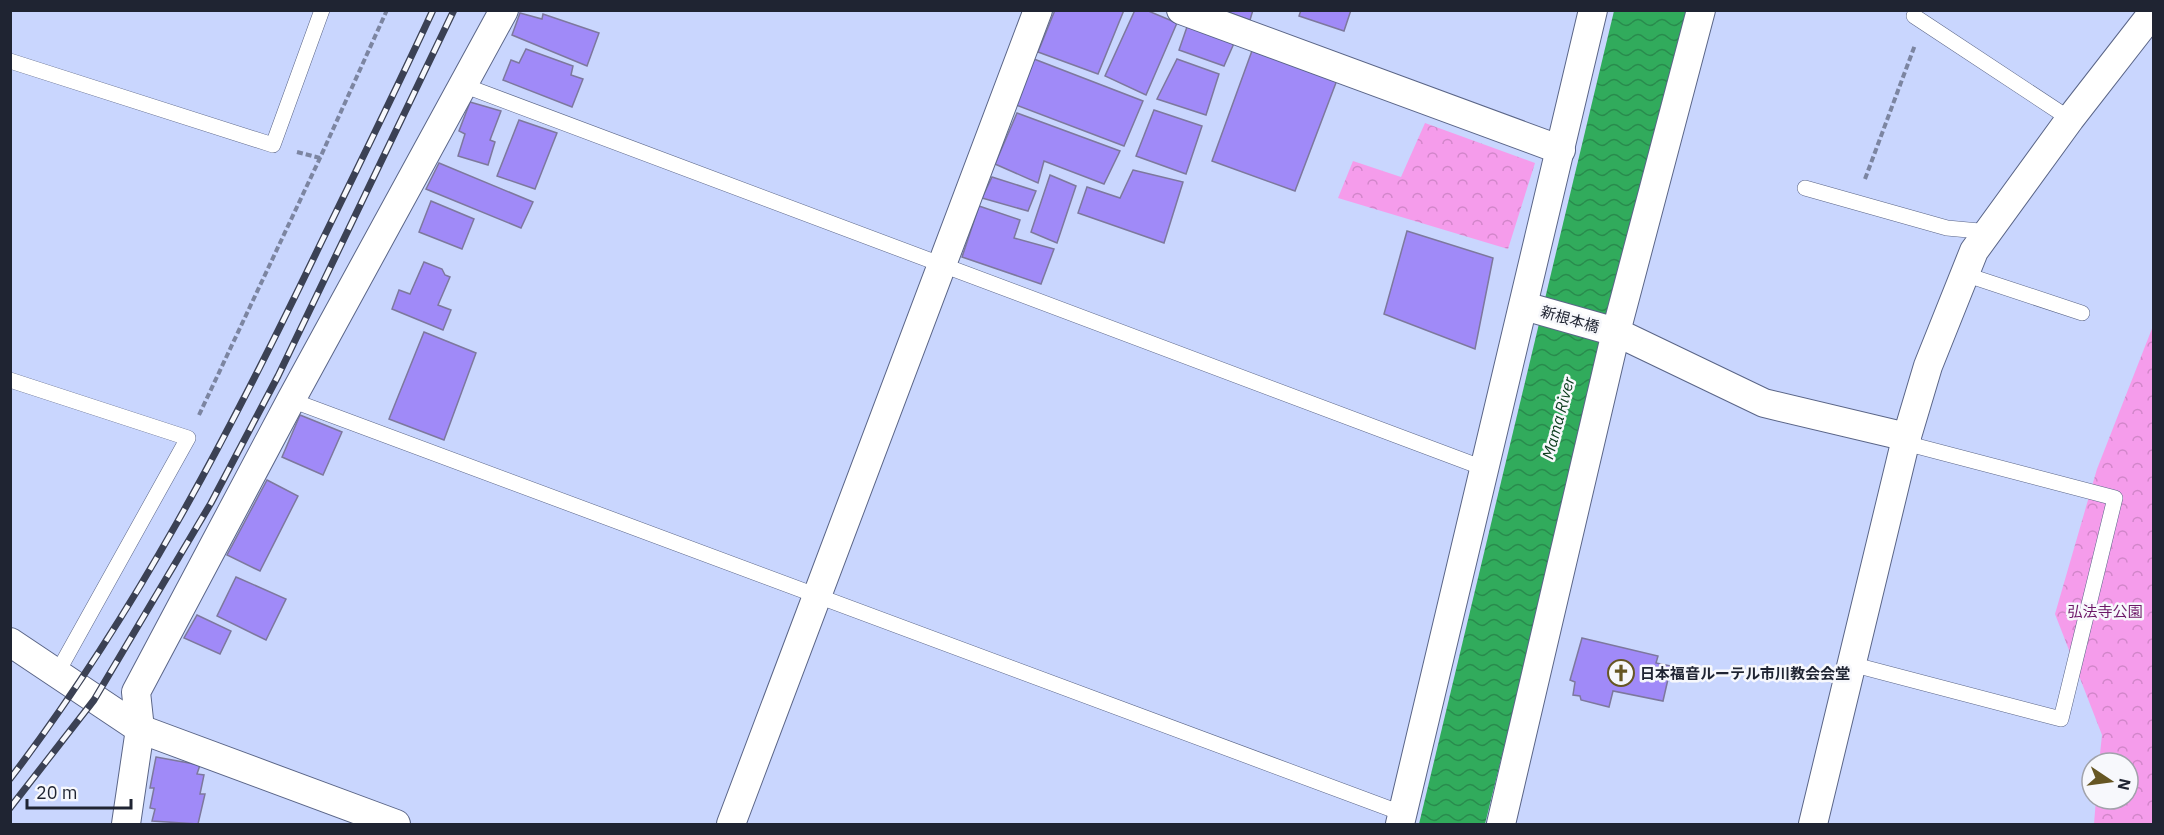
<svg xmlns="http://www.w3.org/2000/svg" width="2164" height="835" font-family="'IBM Plex Sans','Noto Sans JP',sans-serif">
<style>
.forest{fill:url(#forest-crowns)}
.water{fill:url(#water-waves)}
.building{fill:#a08af8;stroke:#7d789d;stroke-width:1.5}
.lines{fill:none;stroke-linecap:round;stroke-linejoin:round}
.service-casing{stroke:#5a6587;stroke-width:16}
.minor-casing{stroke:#5a6587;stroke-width:30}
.path{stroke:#7c85a1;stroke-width:4;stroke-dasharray:6 3;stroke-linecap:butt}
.service{stroke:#fff;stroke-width:15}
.minor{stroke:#fff;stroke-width:28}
.rail-casing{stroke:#3b4154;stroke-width:7}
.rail{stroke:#f7f8fc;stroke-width:4.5;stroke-dasharray:14;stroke-linecap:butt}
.labels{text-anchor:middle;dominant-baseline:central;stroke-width:5;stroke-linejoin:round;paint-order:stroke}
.street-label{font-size:15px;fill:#1f2432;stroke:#f7f8fc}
.park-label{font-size:15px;fill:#6d1868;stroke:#f7f8fc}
.poi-label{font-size:15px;font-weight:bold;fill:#1f2432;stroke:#f7f8fc;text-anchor:start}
.water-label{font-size:16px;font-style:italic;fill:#0c3c1d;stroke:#f7f8fc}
</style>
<defs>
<pattern id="forest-crowns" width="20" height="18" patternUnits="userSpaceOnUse" patternTransform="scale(1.5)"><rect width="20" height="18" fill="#f59ceb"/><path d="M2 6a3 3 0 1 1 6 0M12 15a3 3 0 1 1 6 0" fill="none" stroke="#d286ca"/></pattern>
<pattern id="water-waves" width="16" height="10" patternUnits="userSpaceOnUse" patternTransform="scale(1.5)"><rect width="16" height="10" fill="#31ab5c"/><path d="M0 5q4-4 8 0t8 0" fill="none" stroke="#298b4d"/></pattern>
</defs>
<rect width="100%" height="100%" fill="#c9d6fe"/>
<!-- forest -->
<g class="forest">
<polygon points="1425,123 1535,163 1508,249 1338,198 1353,161 1401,177"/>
<polygon points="2153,326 2153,824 2094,824 2096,799 2128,799 2128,763 2099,763 2102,735 2055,614 2097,469"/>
</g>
<!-- water -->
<polygon class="water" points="1614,11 1687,11 1485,824 1419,824"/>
<!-- building -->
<g class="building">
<polygon points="1055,10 1124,10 1098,74 1038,52"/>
<polygon points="1135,10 1146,10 1177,23 1146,95 1105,76"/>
<polygon points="1222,10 1253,10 1250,20"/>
<polygon points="1301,10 1351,10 1344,31 1299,16"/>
<polygon points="520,13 542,19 543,14 599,33 587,66 512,35"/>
<polygon points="1188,24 1235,41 1224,66 1179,50"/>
<polygon points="1253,48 1337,80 1295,191 1212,161"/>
<polygon points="526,49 573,66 571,75 583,79 572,107 503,80 511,60 519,63"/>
<polygon points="1034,59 1143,101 1124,146 1016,105"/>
<polygon points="1177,59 1219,74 1206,115 1157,99"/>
<polygon points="470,102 501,111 490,140 495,142 488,165 458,156 465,134 459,131"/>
<polygon points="1154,110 1202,126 1186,174 1136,156"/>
<polygon points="1017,113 1120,151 1104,184 1044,161 1038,183 995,164"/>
<polygon points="519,120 557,133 535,189 497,176"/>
<polygon points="439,163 533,202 521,228 426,189"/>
<polygon points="1133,170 1183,182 1164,243 1078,213 1087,187 1120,198"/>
<polygon points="1050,175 1076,186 1057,243 1031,232"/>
<polygon points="992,177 1036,191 1028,211 982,198"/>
<polygon points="431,201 474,219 462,249 419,232"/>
<polygon points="979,206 1020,220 1014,238 1054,249 1041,284 962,257"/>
<polygon points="1407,231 1493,258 1475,349 1384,314"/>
<polygon points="424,262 442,269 445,275 450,277 438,305 451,310 443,330 392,309 399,290 410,294"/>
<polygon points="424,332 476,353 444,440 389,419"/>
<polygon points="300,415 342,432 323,475 282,457"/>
<polygon points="267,480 298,496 260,571 227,555"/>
<polygon points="236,577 286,599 266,640 217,616"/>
<polygon points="197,615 231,631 220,654 184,638"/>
<polygon points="1582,638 1658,656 1656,663 1671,666 1663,701 1613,691 1609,707 1581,700 1580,696 1573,695 1575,682 1570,680"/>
<polygon points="156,757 200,765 197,774 204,775 200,794 205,794 198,824 152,821 155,809 150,808 154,788 150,788"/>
</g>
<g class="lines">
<defs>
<g id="service">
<polyline points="1914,16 2070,119"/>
<polyline points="10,61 273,145 322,10"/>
<polyline points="463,85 1486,469"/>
<polyline points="1805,188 1947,228 1990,232"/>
<polyline points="1964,274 2082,313"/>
<polyline points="10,380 188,438 56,675"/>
<polyline points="291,400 1404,814"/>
<polyline points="1851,664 2061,719 2115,498 1905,443"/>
</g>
<g id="minor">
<polyline points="1181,10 1561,150"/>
<polyline points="1524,306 1616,332 1764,403 1907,437"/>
<polyline points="10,642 140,729 396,824"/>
<polyline points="126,824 140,729 136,692 291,400 504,10"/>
<polyline points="731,824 1038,10"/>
<polyline points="1400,824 1593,10"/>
<polyline points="1501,824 1616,332 1701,10"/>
<polyline points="1813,824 1905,443 1928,366 1974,251 2070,119 2154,11"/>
</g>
</defs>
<!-- service casing -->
<use href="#service" class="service-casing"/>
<!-- minor casing -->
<use href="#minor" class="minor-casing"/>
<!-- path -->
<g class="path">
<polyline points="297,152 320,158"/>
<polyline points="1865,179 1915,45"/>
<polyline points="199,415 320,158 387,10"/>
</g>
<!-- service -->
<use href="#service" class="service"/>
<!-- minor -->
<use href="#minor" class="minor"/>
<defs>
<g id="rail">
<path d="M10,779C135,615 230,432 319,247C357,169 396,90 433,10"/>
<polyline points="10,808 94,700 211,503 278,376 454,10"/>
</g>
</defs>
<!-- rail casing -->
<use href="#rail" class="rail-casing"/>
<!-- rail -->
<use href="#rail" class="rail"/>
</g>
<!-- icons -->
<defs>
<symbol id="church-ring" viewBox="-11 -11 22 22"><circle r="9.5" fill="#f7f8fc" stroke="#665623" stroke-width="1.5"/><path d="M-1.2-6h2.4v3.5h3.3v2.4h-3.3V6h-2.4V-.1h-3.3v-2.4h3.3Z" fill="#665623"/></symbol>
</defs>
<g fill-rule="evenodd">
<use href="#church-ring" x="1606" y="658" width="30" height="30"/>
</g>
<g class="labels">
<!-- street labels -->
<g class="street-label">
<text transform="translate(1570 319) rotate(16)">新根本橋</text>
</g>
<!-- park labels -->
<g class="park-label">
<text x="2105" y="611">弘法寺公園</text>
</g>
<!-- poi labels -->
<g class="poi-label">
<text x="1640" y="673">日本福音ルーテル市川教会会堂</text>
</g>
<!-- water labels -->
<g class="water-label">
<text transform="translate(1558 418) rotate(-75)">Mama River</text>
</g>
</g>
<!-- border -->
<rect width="2164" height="835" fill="none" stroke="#1f2432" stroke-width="24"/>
<!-- north arrow -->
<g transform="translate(2110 781) rotate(103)"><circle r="28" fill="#f7f8fc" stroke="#a1a3ab" stroke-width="1.5"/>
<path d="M0-4.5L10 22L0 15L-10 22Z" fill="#665623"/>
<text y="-9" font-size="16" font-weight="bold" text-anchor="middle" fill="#1f2432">N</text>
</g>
<!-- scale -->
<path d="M27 799v9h104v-9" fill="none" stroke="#1f2432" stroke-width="3"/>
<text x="36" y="799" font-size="18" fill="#1f2432" stroke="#f7f8fc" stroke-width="4.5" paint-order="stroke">20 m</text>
</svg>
